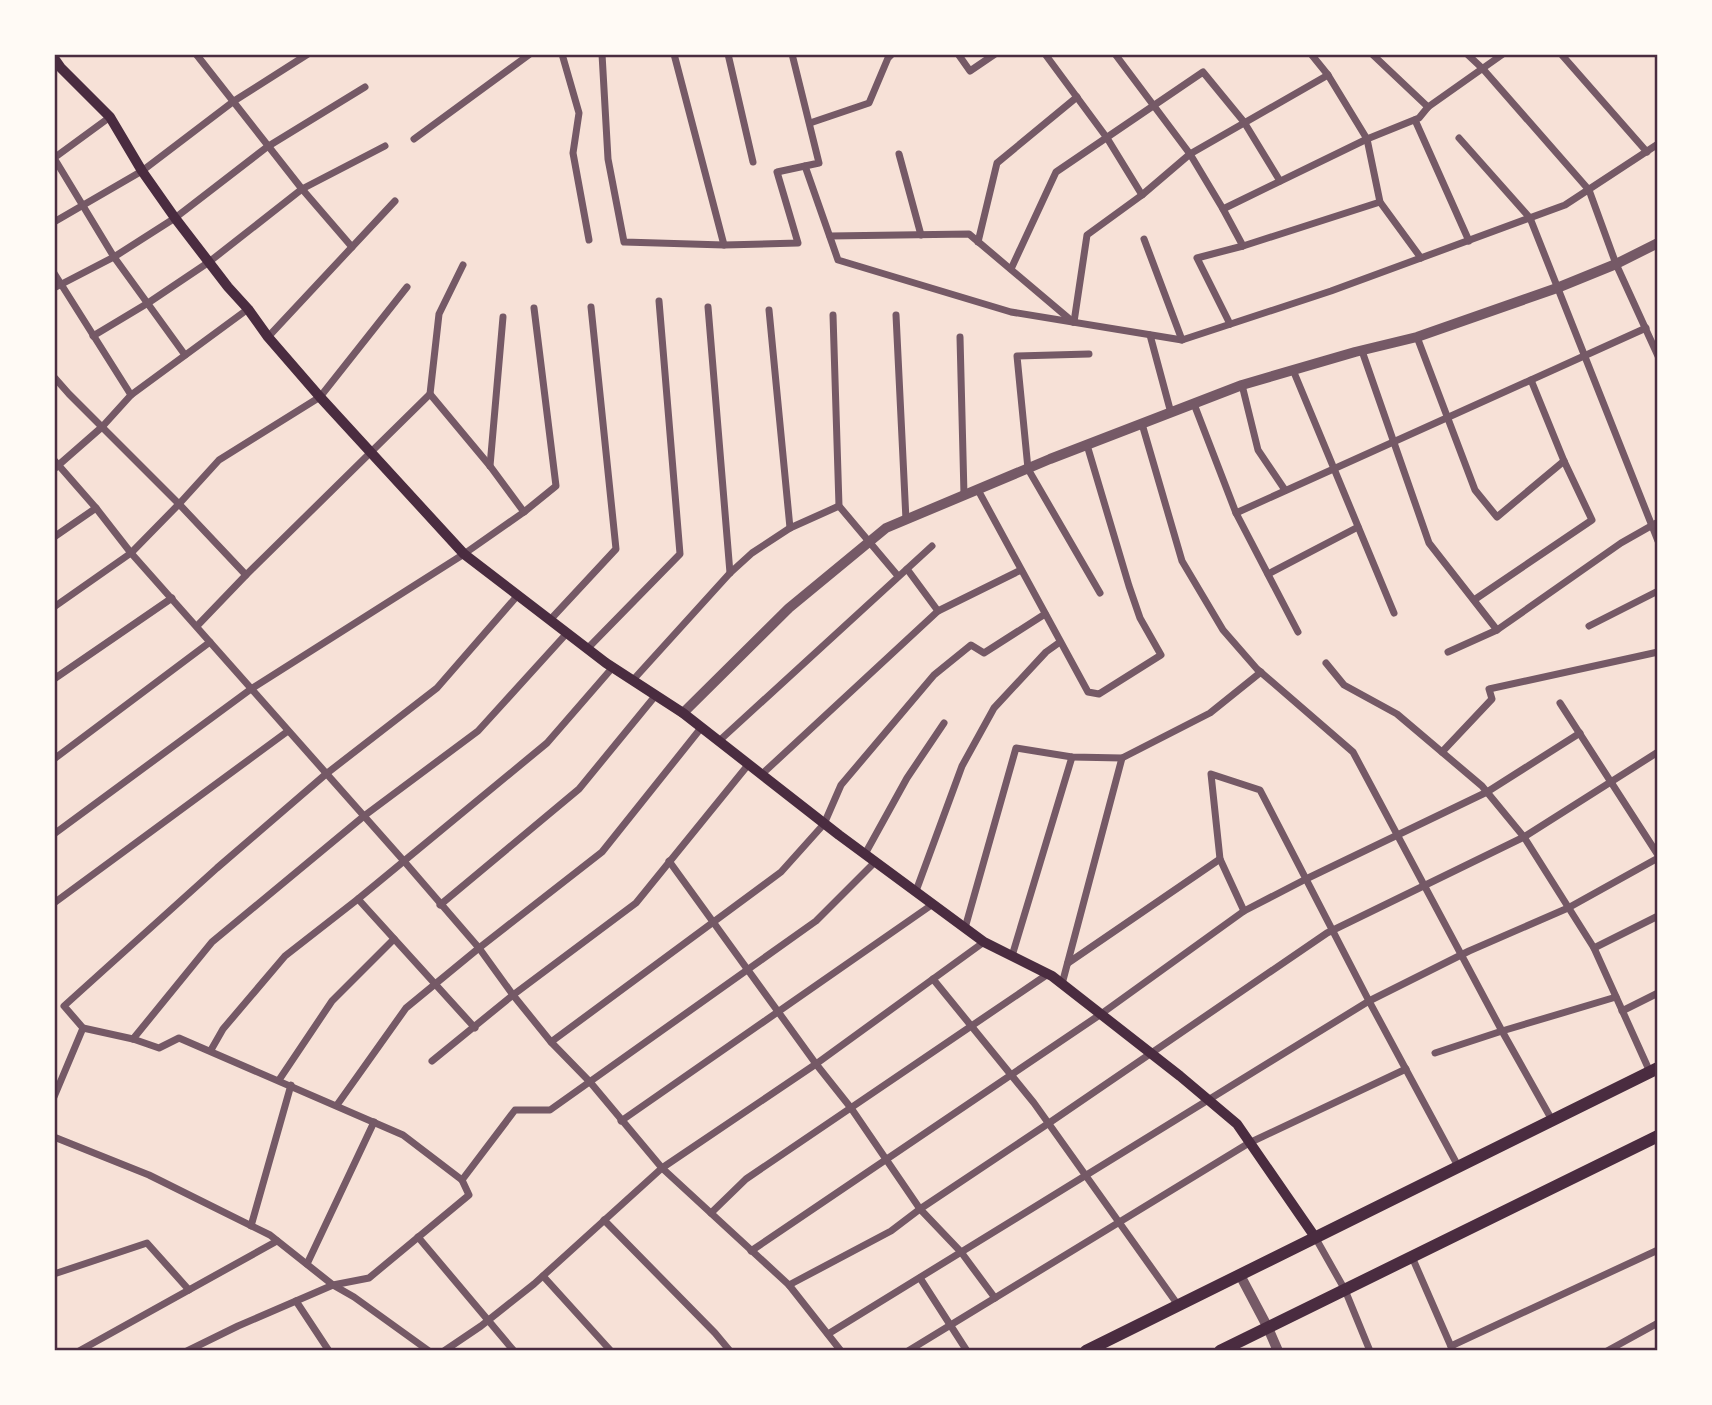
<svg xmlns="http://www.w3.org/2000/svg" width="1712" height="1405" font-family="'DM Sans',sans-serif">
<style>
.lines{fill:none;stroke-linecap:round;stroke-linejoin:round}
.minor{stroke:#755966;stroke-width:7}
.tertiary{stroke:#755966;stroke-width:10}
.secondary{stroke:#4a2c40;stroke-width:10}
.primary{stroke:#4a2c40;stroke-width:12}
.neatline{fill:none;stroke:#4a2c40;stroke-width:2.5}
</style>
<rect width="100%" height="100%" fill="#f7e1d7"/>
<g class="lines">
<!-- minor -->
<g class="minor">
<polyline points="196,54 302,189 352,247"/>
<polyline points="562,54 579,113 573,153 589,240"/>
<polyline points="602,54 608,159 624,242 724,245 798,243 777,172 805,166"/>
<polyline points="674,54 724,245"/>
<polyline points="728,54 753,162"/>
<polyline points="792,54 819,163 805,166 838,260 1011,312 1182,340 1331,291 1565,205 1658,144"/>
<polyline points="958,54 970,71 995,54"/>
<polyline points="1045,54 1107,138 1142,195"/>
<polyline points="1115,54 1190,154 1223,209 1243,246"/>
<polyline points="1311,54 1328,75 1367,139 1380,202 1421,258"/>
<polyline points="1372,54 1428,107"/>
<polyline points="1467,54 1483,69 1589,190 1616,264 1658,356"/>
<polyline points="1561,54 1647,152"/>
<polyline points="1415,120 1469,241"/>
<polyline points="810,123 869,103 888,58 892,54"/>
<polyline points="1459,138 1530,218 1658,541"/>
<polyline points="414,139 530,54"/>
<polyline points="899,154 921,235"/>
<polyline points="54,158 114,257 185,355"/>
<polyline points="54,158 110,117"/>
<polyline points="1223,209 1367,139 1419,118 1428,107 1503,54"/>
<polyline points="54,222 142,171 234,101 308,54"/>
<polyline points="830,236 969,234 1073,322"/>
<polyline points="1144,239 1182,340"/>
<polyline points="978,242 997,163 1077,97"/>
<polyline points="1011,269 1056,172 1203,72 1244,122 1280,181"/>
<polyline points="54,273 131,395"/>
<polyline points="54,288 114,257 175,218 267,147 365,87"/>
<polyline points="708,307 730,573"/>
<polyline points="769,310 790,528"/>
<polyline points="833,315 839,506 898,576"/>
<polyline points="896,315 906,520"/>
<polyline points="1074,322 1087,235 1142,195 1190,154 1328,75"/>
<polyline points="1230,324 1197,258 1243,246 1380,202"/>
<polyline points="1150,335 1171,413"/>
<polyline points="93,336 148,303 209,262 302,189 385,146"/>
<polyline points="268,337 395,201"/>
<polyline points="960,337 964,495"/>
<polyline points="1417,337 1475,490 1497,517 1564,461"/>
<polyline points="1362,351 1429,543 1497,630"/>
<polyline points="1089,354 1017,356 1028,469 1100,593"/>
<polyline points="1293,370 1394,613"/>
<polyline points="54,377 69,394 179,504 246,575"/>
<polyline points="1242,385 1258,450 1285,490"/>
<polyline points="430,394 490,466 524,512"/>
<polyline points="1194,404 1236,513 1298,632"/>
<polyline points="1142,424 1182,561 1223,630 1257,669 1353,752 1502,1031 1552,1120"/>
<polyline points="54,460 96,508 131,553 403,860 479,948 513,995 551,1042 590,1082 662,1168 789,1285 841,1351"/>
<polyline points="490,466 503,317"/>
<polyline points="54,469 102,427 131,395 248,309"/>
<polyline points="978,490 1088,692 1099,694 1161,655 1140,618 1129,586 1087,445"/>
<polyline points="1236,513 1646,328"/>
<polyline points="54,537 96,508"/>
<polyline points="907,569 938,611"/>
<polyline points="1268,574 1358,527"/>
<polyline points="1474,600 1592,520 1564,461 1531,380"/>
<polyline points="54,607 131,553 179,504 219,460 320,397 407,287"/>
<polyline points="550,620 616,549 591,307"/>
<polyline points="197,626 246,575 430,394 439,314 463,265"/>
<polyline points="1589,626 1658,591"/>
<polyline points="588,648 680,554 659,301"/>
<polyline points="1448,652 1497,630 1621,543 1658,522"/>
<polyline points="1326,663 1344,685 1397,714 1482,786 1524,837 1594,948 1650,1072"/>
<polyline points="54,679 172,598"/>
<polyline points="633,680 730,573 752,553 790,528 839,506"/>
<polyline points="1560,703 1658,855"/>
<polyline points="719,741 932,546"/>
<polyline points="1442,752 1492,699 1489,689 1658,652"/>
<polyline points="54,759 210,642"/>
<polyline points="761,775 938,611 1021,570"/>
<polyline points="54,834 251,689 464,554 524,512 556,486 534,308"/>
<polyline points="865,854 907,778 944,723"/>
<polyline points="669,861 816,1064 851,1108 920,1209 961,1252 995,1298"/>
<polyline points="916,891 962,766 994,708 1046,652 1060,642"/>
<polyline points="358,899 475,1028"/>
<polyline points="54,903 288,731"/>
<polyline points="440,905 579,789 656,695"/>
<polyline points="1244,911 1220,859 1211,774 1260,790 1369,1001 1458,1166"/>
<polyline points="965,928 1016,748 1072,757 1122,758 1210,713 1261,672"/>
<polyline points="1594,948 1658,916"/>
<polyline points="1012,956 1072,757"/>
<polyline points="1068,963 1220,859"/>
<polyline points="933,979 1034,1103 1178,1305"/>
<polyline points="1062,984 1122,758"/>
<polyline points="1622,1011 1658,993"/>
<polyline points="133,1039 212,942 364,816 478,731 567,633"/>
<polyline points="551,1042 781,872 824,824 841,785 934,675 971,645 984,653 1045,614"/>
<polyline points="211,1050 223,1029 285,956 358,899 547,743 613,667"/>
<polyline points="1435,1053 1502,1031 1616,997"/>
<polyline points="432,1061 513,995 636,903 748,765"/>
<polyline points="279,1080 332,1001 394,939"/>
<polyline points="54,1097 83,1028"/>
<polyline points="337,1105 406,1008 479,948 602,852 701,728"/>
<polyline points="621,1121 933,904"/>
<polyline points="54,1137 149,1175 270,1235 333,1285 354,1297 429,1351"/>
<polyline points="462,1180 403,1135 179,1038 159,1048 133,1039 83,1028 64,1006 217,868 326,774 437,688 518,595"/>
<polyline points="711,1213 746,1179 1048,974"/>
<polyline points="604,1220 715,1333 730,1351"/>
<polyline points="251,1226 291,1085"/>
<polyline points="418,1237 514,1351"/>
<polyline points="1315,1237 1345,1290 1370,1351"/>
<polyline points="751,1251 1101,1014 1244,911 1306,879 1487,792 1580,733"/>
<polyline points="1412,1257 1453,1351"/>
<polyline points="307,1264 374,1122"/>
<polyline points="54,1274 147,1243 189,1290"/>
<polyline points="543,1276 611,1351"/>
<polyline points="920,1278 967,1351"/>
<polyline points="789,1285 891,1231 920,1209 1049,1123 1327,933 1524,837 1658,752"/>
<polyline points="296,1301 329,1351"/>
<polyline points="828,1334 1369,1001 1469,951 1568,908 1658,858"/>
<polyline points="1451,1346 1658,1250"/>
<polyline points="79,1351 277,1241"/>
<polyline points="187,1351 238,1326 333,1285 369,1278 469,1195 462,1180 515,1110 550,1110 816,921 875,862"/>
<polyline points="444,1351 481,1326 534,1284 662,1168 816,1064 984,942"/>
<polyline points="908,1351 1249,1143 1406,1069"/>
<polyline points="1607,1351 1658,1323"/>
</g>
<!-- tertiary -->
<g class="tertiary">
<polyline points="683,713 789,608 886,528 1050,459 1242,385 1355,352 1417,337 1557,288 1616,264 1658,243"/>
<polyline points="1240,1275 1268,1328 1278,1351"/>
</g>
<!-- secondary -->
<polyline class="secondary" points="54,58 61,68 110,117 142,171 175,218 228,287 248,309 268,337 320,397 464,554 606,663 683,713 839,835 965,928 984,942 1052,976 1180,1076 1237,1124 1315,1237"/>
<!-- primary -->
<g class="primary">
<polyline points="1086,1351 1658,1068"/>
<polyline points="1220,1351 1658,1136"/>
</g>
</g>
<!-- border -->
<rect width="1712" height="1405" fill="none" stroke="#fffaf5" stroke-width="112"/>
<rect x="56" y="56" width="1600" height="1293" class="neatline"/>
</svg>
